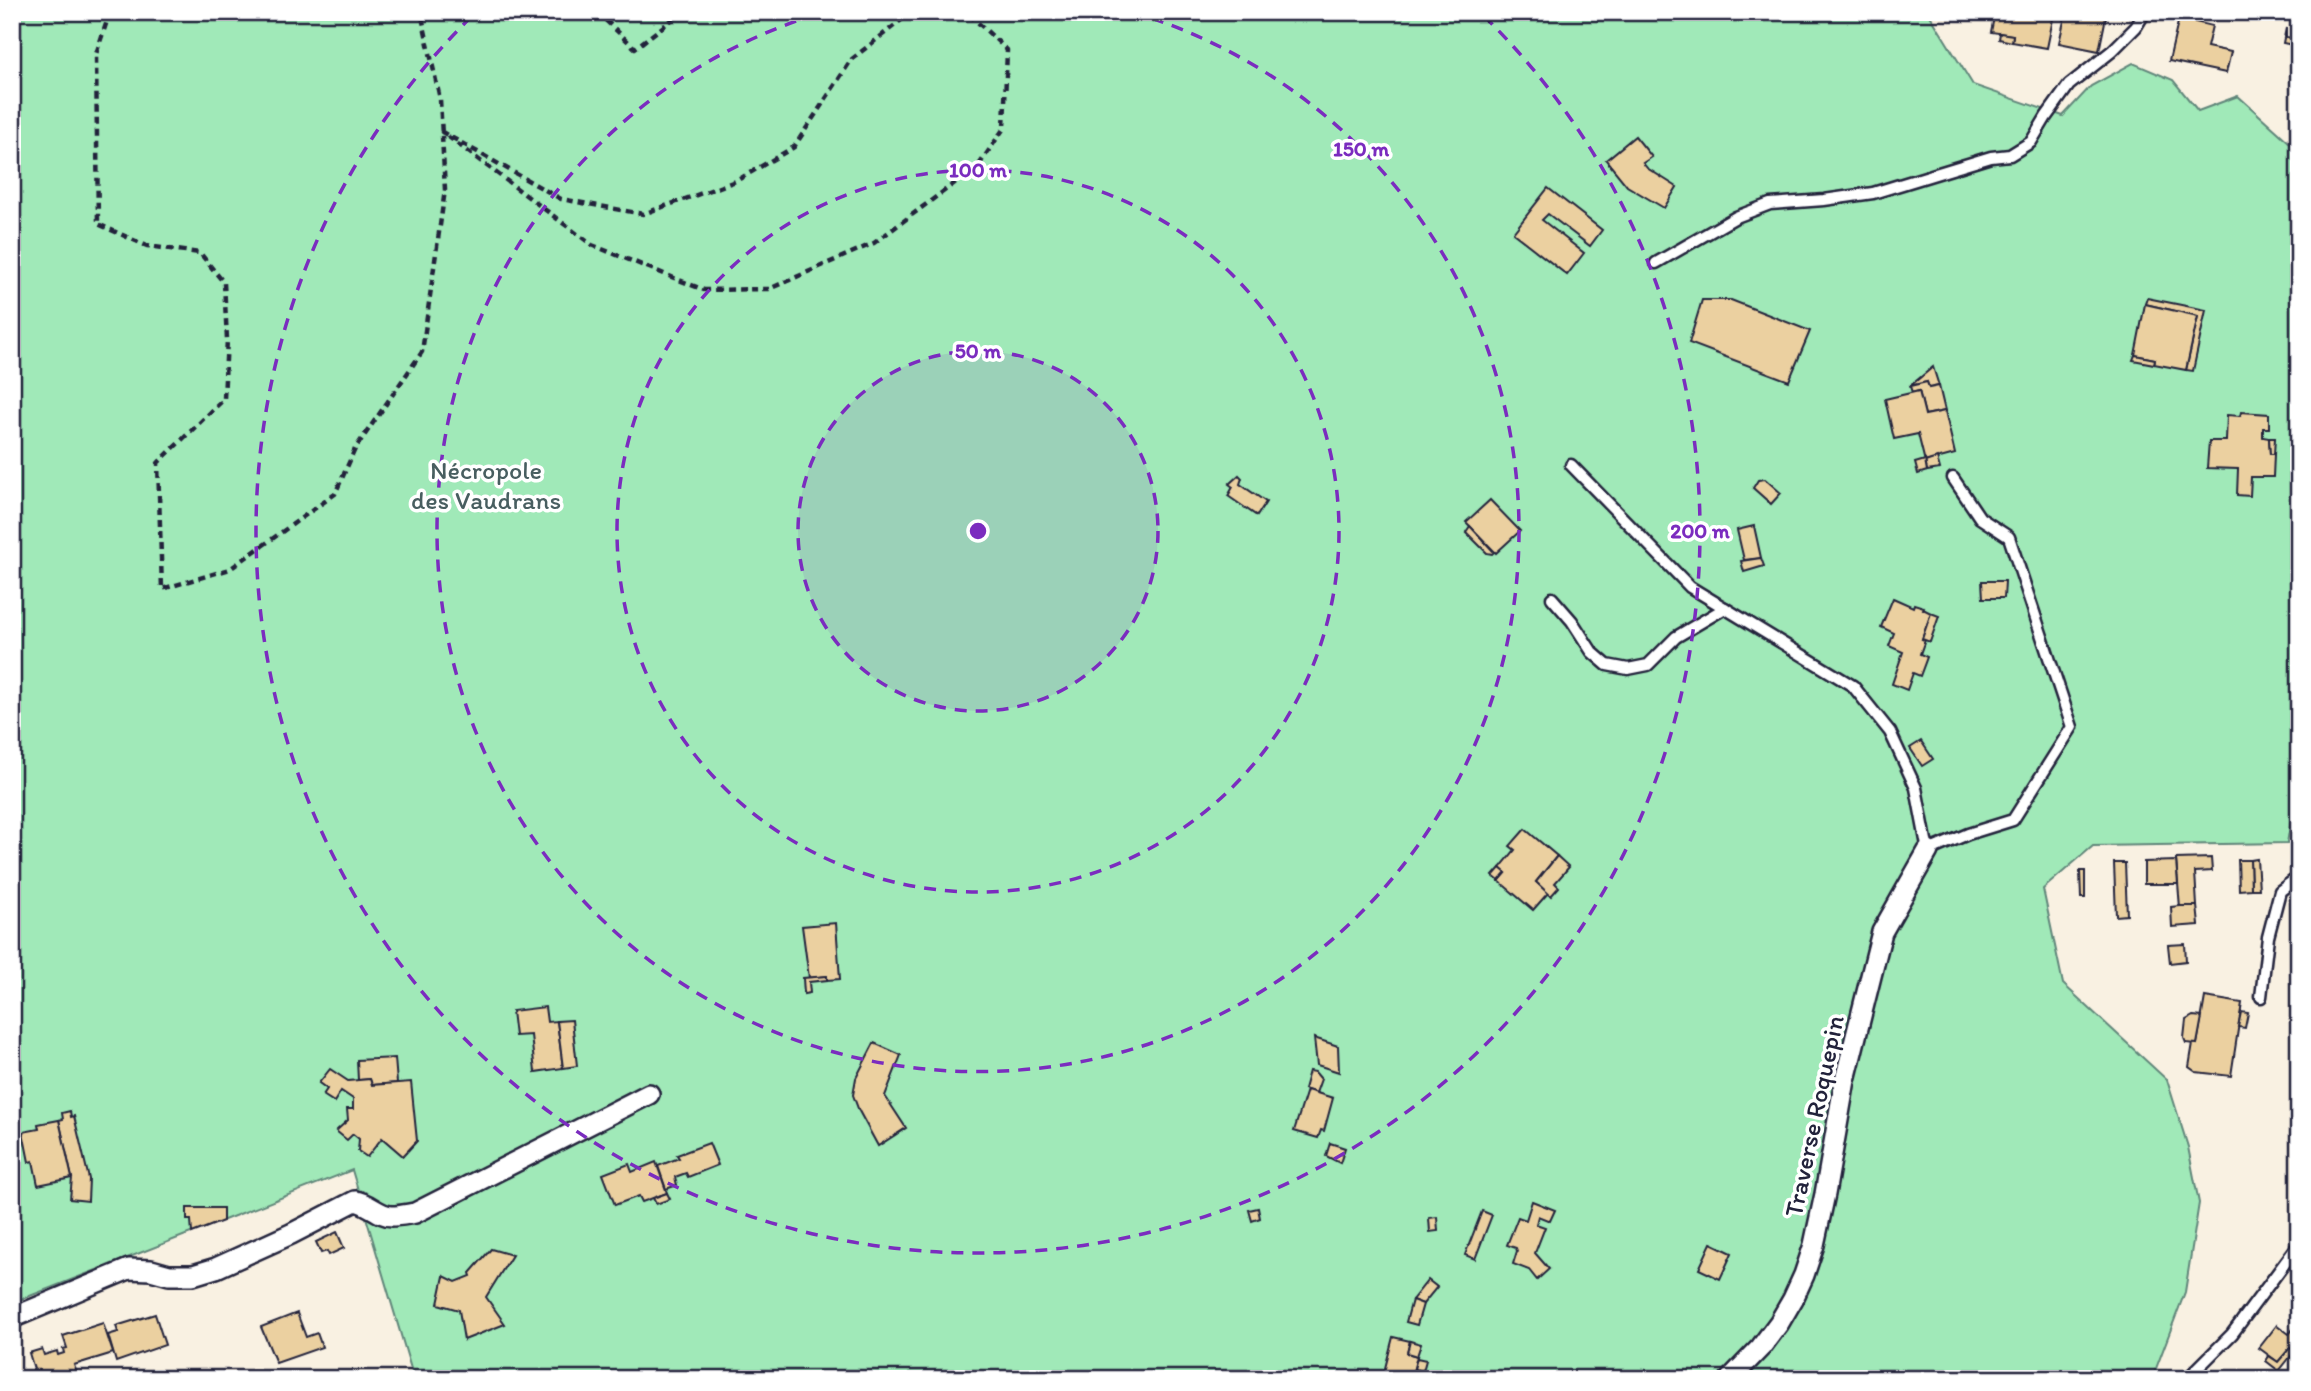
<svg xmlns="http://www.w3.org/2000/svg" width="2311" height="1391" font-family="Itim,sans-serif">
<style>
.green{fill:#a0e9b8;stroke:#61867a;stroke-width:2}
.building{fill:#ebd0a0;stroke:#22223b;stroke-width:2}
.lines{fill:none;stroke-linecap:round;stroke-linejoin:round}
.service-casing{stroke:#22223b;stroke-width:15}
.minor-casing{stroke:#22223b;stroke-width:24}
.path{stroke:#22223b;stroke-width:4.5;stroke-dasharray:7 5;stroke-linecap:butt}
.service{stroke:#fff;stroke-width:10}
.minor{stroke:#fff;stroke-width:19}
.ring{fill:none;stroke:#7b2cbf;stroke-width:3.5;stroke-dasharray:12 9}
.labels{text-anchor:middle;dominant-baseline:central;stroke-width:7;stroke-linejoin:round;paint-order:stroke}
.park-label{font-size:26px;fill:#485e60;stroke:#fff}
.street-label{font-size:26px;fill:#22223b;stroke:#fff}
.centre{fill:#7b2cbf;stroke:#fff;stroke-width:3.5}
.ring-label{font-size:21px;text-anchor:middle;font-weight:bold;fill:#7b2cbf;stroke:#fff;stroke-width:7;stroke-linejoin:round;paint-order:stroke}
</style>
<rect width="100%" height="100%" fill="#f9f1e2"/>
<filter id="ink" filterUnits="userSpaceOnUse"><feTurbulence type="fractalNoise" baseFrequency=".0143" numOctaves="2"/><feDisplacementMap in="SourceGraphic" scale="14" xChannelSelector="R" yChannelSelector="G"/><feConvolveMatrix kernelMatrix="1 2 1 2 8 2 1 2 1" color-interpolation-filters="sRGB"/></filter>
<g filter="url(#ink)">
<!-- green -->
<polygon class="green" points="12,12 1928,12 1973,85 2063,116 2091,86 2133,63 2173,80 2198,111 2238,96 2299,151 2299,775 2287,843 2093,846 2043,889 2063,984 2167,1080 2188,1147 2199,1203 2185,1292 2152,1379 414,1379 352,1170 12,1303"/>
<!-- building -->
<g class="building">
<polygon points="1995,12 2019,12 2053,19 2047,48 2012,42 2013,35 1991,32"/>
<polygon points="2066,12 2107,12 2099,51 2059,43"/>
<polygon points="2179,18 2212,26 2207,47 2231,52 2226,73 2169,61"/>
<polygon points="2286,28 2286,37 2293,38 2294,34 2299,35 2298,46 2283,43"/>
<polygon points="2000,33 2013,35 2012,42 1999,39"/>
<polygon points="1635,136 1652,157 1643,163 1647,168 1677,187 1664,208 1627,186 1606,160"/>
<polygon points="1548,188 1602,230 1590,246 1548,214 1542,220 1584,253 1567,275 1513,233"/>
<polygon points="2147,298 2206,310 2193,371 2186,370 2198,316 2145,304"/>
<polygon points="1702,300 1731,300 1810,331 1789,381 1689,343"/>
<polygon points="2145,304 2198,316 2186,370 2154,364 2155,359 2135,355"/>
<polygon points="2135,355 2155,359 2154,364 2133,360"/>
<polygon points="1933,367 1939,386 1929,388 1927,382 1910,386"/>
<polygon points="1927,382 1929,388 1939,386 1945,411 1925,415 1919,391 1912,393 1910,386"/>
<polygon points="1919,391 1925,415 1945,411 1955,454 1925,462 1918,434 1894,439 1885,399"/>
<polygon points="2241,412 2269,414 2269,428 2263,428 2263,437 2269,438 2270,454 2274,454 2273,477 2251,477 2250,496 2237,495 2238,469 2207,468 2209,441 2226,441 2227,415 2240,416"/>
<polygon points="2269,438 2275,438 2274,454 2270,454"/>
<polygon points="1937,458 1940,469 1927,471 1925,462"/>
<polygon points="1925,460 1927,471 1918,474 1915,463"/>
<polygon points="1239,475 1242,478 1240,484 1266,502 1257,516 1228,496 1233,487 1229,484"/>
<polygon points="1765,479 1781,493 1771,504 1753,488 1758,480"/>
<polygon points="1490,500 1520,531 1496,553 1466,522"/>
<polygon points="1470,526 1494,552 1492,554 1487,553 1466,532"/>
<polygon points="1754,526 1761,558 1744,560 1737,530"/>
<polygon points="1761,558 1764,566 1744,572 1741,561"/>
<polygon points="1982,581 2005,581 2004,598 1983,598"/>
<polygon points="1893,598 1913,607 1914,604 1924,607 1923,609 1931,613 1922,639 1925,640 1920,654 1927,657 1920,676 1913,673 1907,690 1892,684 1903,652 1889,646 1894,633 1881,627"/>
<polygon points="1931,613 1939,616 1930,642 1922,639"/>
<polygon points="1921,741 1933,759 1922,766 1910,748"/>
<polygon points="2299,802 2299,847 2294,847"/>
<polygon points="1525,829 1557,856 1536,882 1548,893 1533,910 1499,881 1506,873 1500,868 1515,850 1510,846"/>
<polygon points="1557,856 1569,867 1555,883 1559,887 1551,896 1536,882"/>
<polygon points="2211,858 2212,871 2195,872 2197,906 2180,908 2176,859"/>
<polygon points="2257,859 2259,889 2251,889 2250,860"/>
<polygon points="2238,860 2250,860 2251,889 2239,890"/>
<polygon points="2176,861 2178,884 2144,884 2144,862"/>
<polygon points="2114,863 2125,863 2127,915 2116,916"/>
<polygon points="1500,868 1506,873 1499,881 1493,876"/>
<polygon points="2080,871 2085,871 2085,898 2081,898"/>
<polygon points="2180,906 2197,906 2199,925 2172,927 2171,907"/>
<polygon points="836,923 840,979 827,980 827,976 809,978 802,926"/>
<polygon points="2185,944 2186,961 2170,963 2168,945"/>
<polygon points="827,976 827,980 809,982 810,993 804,994 803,978"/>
<polygon points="2205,997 2242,1003 2231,1076 2196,1072 2189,1067 2193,1043 2197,1044"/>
<polygon points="545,1007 547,1022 557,1021 563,1068 535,1072 531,1035 515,1036 512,1011"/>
<polygon points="2241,1012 2248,1013 2245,1028 2238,1027"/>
<polygon points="2193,1016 2202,1017 2197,1044 2186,1043 2184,1038 2186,1020"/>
<polygon points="572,1020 577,1066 563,1068 557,1021"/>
<polygon points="1314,1038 1338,1046 1339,1072 1317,1065"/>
<polygon points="874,1043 901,1055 885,1096 906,1128 878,1146 859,1111 853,1095 856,1078"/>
<polygon points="395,1058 397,1083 372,1085 370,1079 358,1080 357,1060"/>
<polygon points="330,1069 348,1081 370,1079 372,1085 411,1082 417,1141 403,1156 382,1138 367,1157 358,1151 359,1139 353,1134 347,1140 336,1131 348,1120 347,1109 353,1109 353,1099 341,1091 334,1102 323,1095 327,1089 319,1083"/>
<polygon points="1309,1071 1315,1072 1321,1079 1316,1093 1304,1089"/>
<polygon points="1307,1090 1333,1098 1324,1131 1321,1130 1318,1138 1294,1131"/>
<polygon points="70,1111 71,1117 74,1116 89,1179 88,1201 70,1199 72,1178 59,1120 63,1119 62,1113"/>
<polygon points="59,1120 72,1178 38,1185 33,1161 29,1162 23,1132 39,1129 38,1124"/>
<polygon points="709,1143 718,1165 688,1177 686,1173 675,1177 677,1185 666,1189 658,1166 679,1158 677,1155"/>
<polygon points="1330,1143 1345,1148 1340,1163 1326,1156"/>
<polygon points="656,1162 667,1193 642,1202 639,1196 615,1205 603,1174 629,1164 632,1172"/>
<polygon points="667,1193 670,1199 656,1204 653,1198"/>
<polygon points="1532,1201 1555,1210 1550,1221 1538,1216 1536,1224 1545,1227 1535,1253 1549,1269 1537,1280 1529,1270 1513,1264 1517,1251 1516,1248 1507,1245 1518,1217 1526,1220"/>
<polygon points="187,1208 223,1208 223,1221 192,1233 191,1220 187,1220"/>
<polygon points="1258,1208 1260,1218 1252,1221 1249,1210"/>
<polygon points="1482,1211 1492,1215 1475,1259 1465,1255"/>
<polygon points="1437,1217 1438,1231 1430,1232 1429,1218"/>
<polygon points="337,1232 344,1248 329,1255 327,1251 321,1253 316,1242"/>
<polygon points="1711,1243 1732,1253 1720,1279 1699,1269"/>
<polygon points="491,1249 512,1255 486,1297 505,1324 464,1340 459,1310 438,1304 444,1276 456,1282 471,1276 470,1273"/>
<polygon points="1428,1280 1437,1287 1423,1304 1412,1300"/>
<polygon points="1412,1300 1423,1304 1417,1325 1406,1322"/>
<polygon points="297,1313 306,1337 317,1333 322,1347 276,1363 261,1327"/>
<polygon points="155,1314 165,1345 116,1362 108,1335 118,1332 116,1326"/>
<polygon points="2299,1322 2299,1345 2295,1351 2290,1348 2278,1362 2259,1348 2277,1325 2289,1334"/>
<polygon points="103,1323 113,1353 74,1365 79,1379 37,1379 29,1353 42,1349 44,1355 57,1351 58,1355 64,1353 63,1349 67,1348 63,1336"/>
<polygon points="1393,1337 1410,1341 1407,1353 1417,1356 1411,1379 1383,1376"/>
<polygon points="1410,1341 1421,1344 1417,1356 1407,1353"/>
<polygon points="2290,1348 2295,1351 2279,1371 2266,1361 2269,1356 2278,1362"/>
<polygon points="1417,1358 1426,1360 1423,1371 1414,1369"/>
</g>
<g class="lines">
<defs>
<g id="service">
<polyline points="1656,263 1736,217 1770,204 1824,200 1873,193 1991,157 2010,155 2031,142 2046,117 2069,85 2112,51 2136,27 2145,12"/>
<polyline points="1571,465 1690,587 1853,686 1890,732 1916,788 1928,851 1968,834 2013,820 2072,727 2009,537 1980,518 1953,478"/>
<polyline points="1552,598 1572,621 1592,652 1607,665 1628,669 1648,665 1676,637 1725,608"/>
<polyline points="2261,997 2268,937 2280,891 2293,881 2299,882"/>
<polyline points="2187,1379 2232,1334 2299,1244"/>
</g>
<g id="minor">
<path d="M12,1318L129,1269L151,1270L169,1275H193L216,1268L291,1234L355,1201C369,1203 379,1216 392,1216C399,1216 408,1214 415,1213L649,1094"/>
<polyline points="1730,1379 1761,1347 1779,1323 1793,1299 1804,1275 1814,1245 1825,1194 1845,1080 1882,932 1928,851"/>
</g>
</defs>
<!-- service casing -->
<use href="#service" class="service-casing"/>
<!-- minor casing -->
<use href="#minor" class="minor-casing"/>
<!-- path -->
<g class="path">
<polyline points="110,12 96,54 98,224 147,246 200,253 224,283 227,339 224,399 158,463 162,589 230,569 335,494 355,449 422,352 445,190 440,99 421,12"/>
<polyline points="597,12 635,48 682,12"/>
<polygon points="909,14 970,15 1007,50 1004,128 979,165 874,243 769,289 704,290 592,245 442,132 561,199 643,214 736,181 794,147 852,59"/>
</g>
<!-- service -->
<use href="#service" class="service"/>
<!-- minor -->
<use href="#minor" class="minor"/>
</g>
</g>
<!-- distance rings -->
<circle cx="978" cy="531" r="180" fill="#7b2cbf" fill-opacity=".12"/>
<g class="ring">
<circle cx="978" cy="531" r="180"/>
<circle cx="978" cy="531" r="361"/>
<path d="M1132 12A541 541 0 1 1 824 12"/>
<path d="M1484 16A722 722 0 1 1 472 16"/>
</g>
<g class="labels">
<!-- park labels -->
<g class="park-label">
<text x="486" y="470">Nécropole<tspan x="486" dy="30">des Vaudrans</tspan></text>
</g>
<!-- street labels -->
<g class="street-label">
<text transform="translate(1814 1116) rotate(-78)">Traverse Roquepin</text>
</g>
</g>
<circle cx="978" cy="531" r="10" class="centre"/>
<g class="ring-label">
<text x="1361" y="156">150 m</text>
<text x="978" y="177">100 m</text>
<text x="978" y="358">50 m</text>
<text x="1700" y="538">200 m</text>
</g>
<!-- margin -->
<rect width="2311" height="1391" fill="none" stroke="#fff" stroke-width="42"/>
<rect x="21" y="21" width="2269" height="1349" fill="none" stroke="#22223b" stroke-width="2.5" filter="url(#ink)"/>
</svg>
